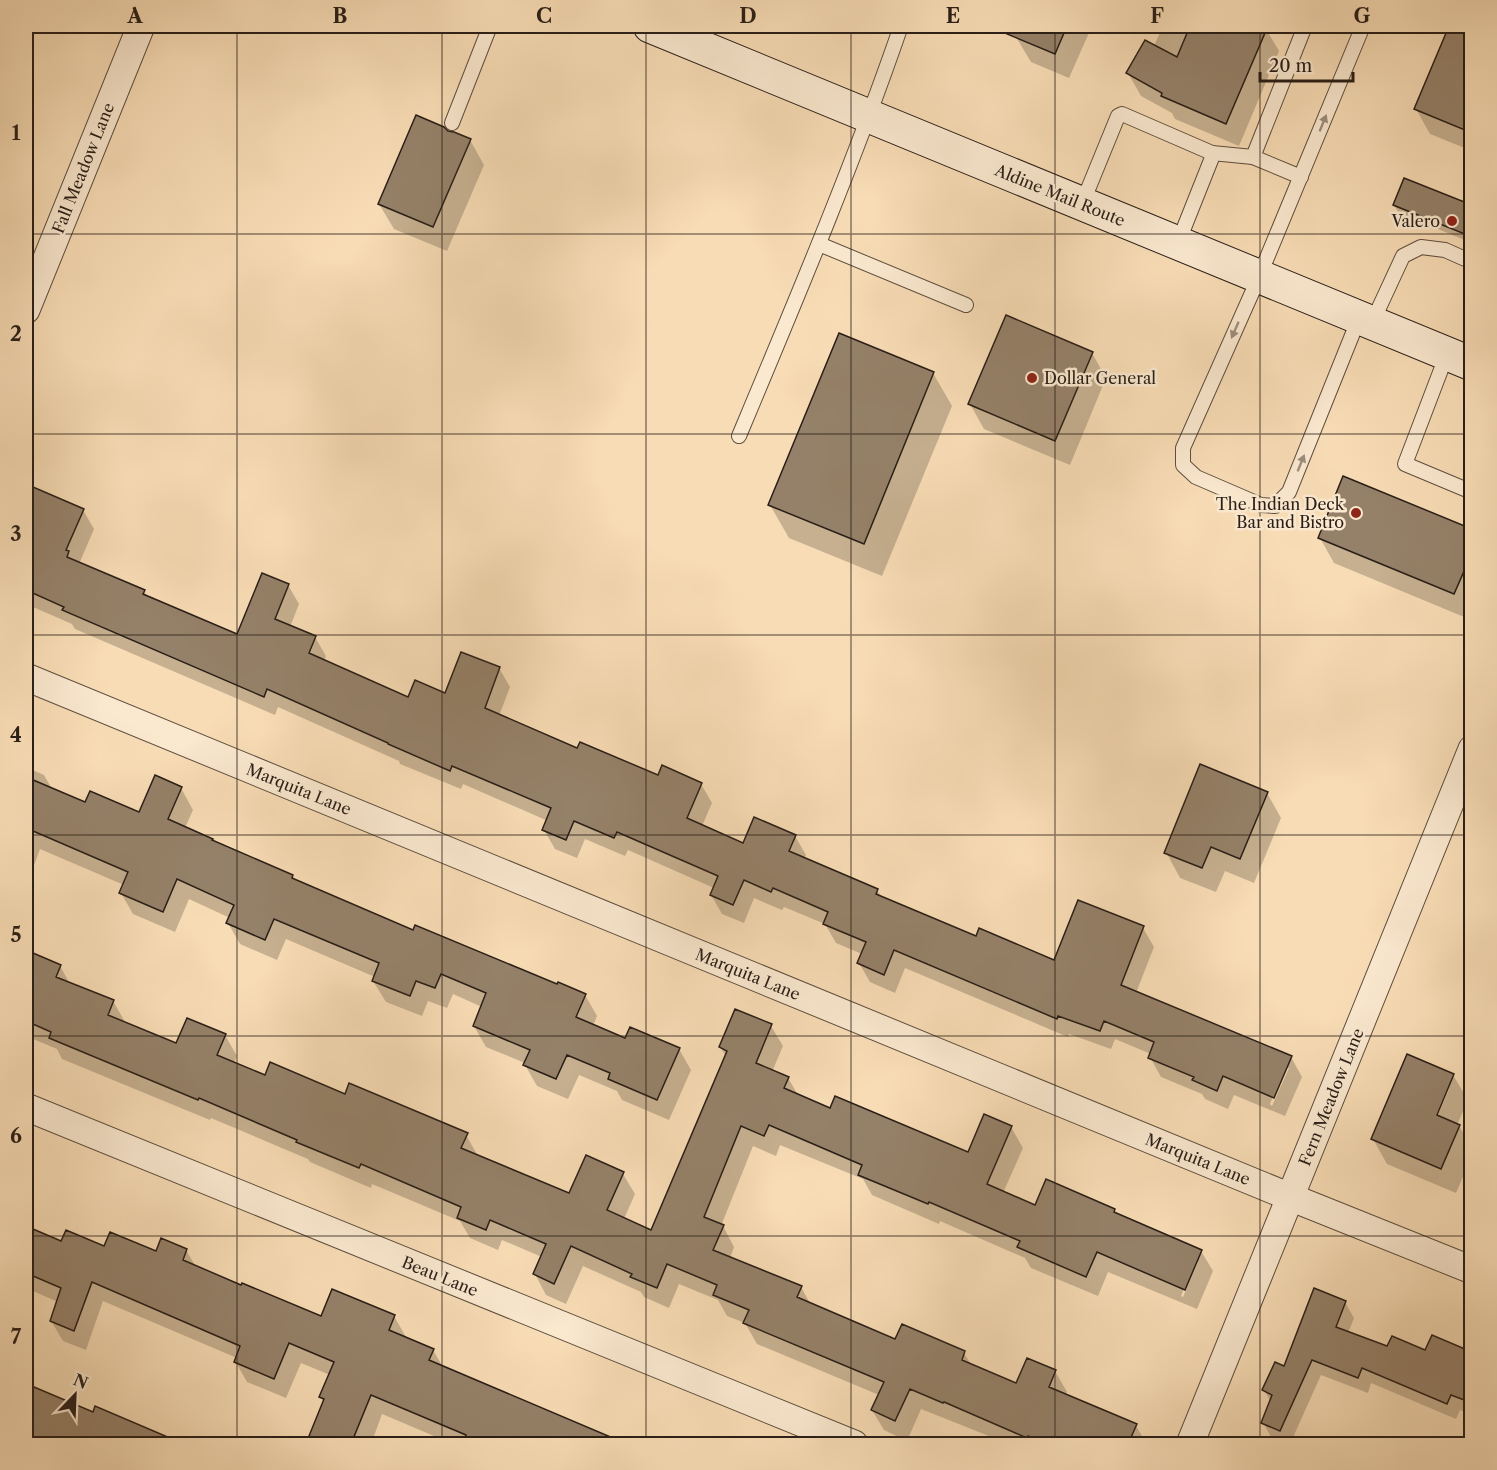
<svg xmlns="http://www.w3.org/2000/svg" width="1497" height="1470" font-family="'Libre Caslon Text',serif">
<style>
.shadow{fill:#0003;fill-rule:evenodd}
.building{fill:#958169;stroke:#291e17;stroke-width:1.5}
.lines{fill:none;stroke-linecap:round;stroke-linejoin:round}
.service-casing{stroke:#5d4e3e;stroke-width:16}
.minor-casing{stroke:#5d4e3e;stroke-width:29}
.secondary-casing{stroke:#291e17;stroke-width:35}
.service{stroke:#fae8cf;stroke-width:14}
.minor{stroke:#fae8cf;stroke-width:27}
.secondary{stroke:#fae8cf;stroke-width:33}
.oneway{fill:#9c8d7c}
.grid{fill:none;stroke:#291e17;stroke-width:1.5;stroke-opacity:0.55}
.poi-dot{fill:#8f2418;stroke:#fae8cf;stroke-width:2}
.labels{text-anchor:middle;dominant-baseline:central;stroke-width:5;stroke-linejoin:round;paint-order:stroke}
.street-label{font-size:16px;fill:#291e17;stroke:#fae8cf}
.poi-label{font-size:16px;fill:#291e17;stroke:#fae8cf;text-anchor:end}
.neatline{fill:none;stroke:#291e17;stroke-width:2}
.grid-label{font-size:20px;text-anchor:middle;font-weight:bold;fill:#291e17}
</style>
<rect width="100%" height="100%" fill="#f8dcb5"/>
<filter id="stains"><feTurbulence type="fractalNoise" baseFrequency=".00333" numOctaves="4"/><feColorMatrix values="0 0 0 0 .2 0 0 0 0 .09 0 0 0 0 .02 0 0 0 .5 -.17"/></filter>
<radialGradient id="worn" r=".72"><stop offset=".6" stop-color="#630" stop-opacity="0"/><stop offset="1" stop-color="#630" stop-opacity=".3"/></radialGradient>
<!-- shadow -->
<g class="shadow">
<polygon points="1021,26 1092,26 1069,78 1031,62 1016,37"/>
<polygon points="1163,26 1261,26 1266,29 1279,51 1239,146 1175,119 1172,113 1141,96 1128,73 1154,46"/>
<polygon points="1450,26 1454,26 1472,32 1472,151 1430,134 1416,109"/>
<polygon points="470,140 484,165 447,251 394,229 379,204"/>
<polygon points="1394,205 1472,207 1472,243 1399,213"/>
<polygon points="1092,353 1106,378 1070,465 984,429 970,404"/>
<polygon points="933,373 952,406 882,576 789,538 770,505"/>
<path d="M26,485L83,510L94,529L79,564L144,591L148,598L237,636L288,585L299,604L290,627L315,637L326,656L324,662L409,699L446,695L499,668L510,687L499,716L578,750L659,777L701,784L712,803L702,826L744,845L795,836L806,855L804,859L877,890L882,898L976,938L1054,962L1143,928L1154,947L1136,993L1291,1057L1302,1077L1285,1116L1234,1095L1228,1109L1205,1099L1202,1094L1161,1077L1150,1057L1151,1054L1115,1039L1111,1049L1069,1034L1068,1037L905,968L895,993L870,982L859,963L862,954L836,943L825,924L784,907L782,910L754,898L744,923L722,914L711,895L714,888L628,850L625,856L585,839L577,858L555,849L544,830L548,821L463,784L461,789L400,764L399,761L278,707L275,715L75,629L72,624L26,604ZM1285,1068H1289L1272,1106L1270,1104Z"/>
<polygon points="1472,531 1472,612 1469,619 1334,563 1320,538"/>
<polygon points="26,767 44,775 52,789 86,804 140,814 181,788 193,810 185,828 292,876 295,881 414,932 585,995 597,1016 593,1026 626,1040 679,1049 691,1070 669,1120 622,1100 617,1091 579,1075 568,1099 537,1086 525,1065 525,1063 486,1047 474,1026 482,1007 453,994 447,1008 428,1001 422,1016 386,1002 373,981 375,977 286,939 277,960 240,944 228,923 230,918 189,899 175,932 133,914 121,893 124,885 40,849 26,887"/>
<polygon points="1267,793 1281,818 1254,883 1225,871 1216,892 1180,878 1166,852"/>
<path d="M26,952L60,966L70,984L113,1001L125,1022L177,1045L225,1035L237,1056L234,1063L265,1077L345,1096L466,1135L478,1156L570,1195L623,1174L635,1194L624,1219L651,1232L726,1056L720,1047L771,1026L783,1046L772,1072L788,1078L798,1095L831,1110L969,1154L1011,1127L1023,1148L1003,1193L1036,1207L1114,1210L1117,1215L1201,1251L1213,1271L1197,1309L1108,1272L1098,1296L1031,1268L1025,1258L940,1221L939,1224L872,1195L863,1179L780,1145L776,1156L753,1146L721,1226H723L734,1247L730,1258L801,1287L811,1305L896,1341L964,1353L972,1366L1017,1385L1055,1371L1067,1392L1065,1396L1136,1426L1147,1444H1009L921,1409L907,1441L884,1430L872,1410L879,1395L757,1344L745,1323L727,1316L718,1300L679,1284L669,1308L644,1297L641,1292L583,1266L566,1304L546,1295L535,1274L542,1257L502,1240L498,1250L470,1238L460,1221L372,1184L371,1188L310,1162L308,1159L211,1118L210,1120L62,1059L57,1049L26,1036ZM1195,1262H1198L1183,1297L1181,1296Z"/>
<path d="M1453,1075L1468,1100L1457,1125L1459,1126L1472,1147V1156L1456,1193L1387,1164L1373,1139ZM1446,1089H1449L1435,1122L1433,1121Z"/>
<polygon points="26,1205 32,1216 26,1228 62,1243 157,1253 186,1250 196,1267 322,1318 394,1316 406,1337 405,1338 433,1350 443,1367 623,1444 453,1444 382,1414 371,1444 315,1444 311,1436 324,1403 321,1397 330,1375 301,1363 286,1398 247,1382 235,1361 237,1358 103,1301 86,1350 63,1341 51,1321 58,1302 26,1288"/>
<polygon points="1345,1302 1354,1318 1348,1333 1388,1348 1472,1358 1472,1415 1460,1410 1456,1419 1371,1383 1368,1393 1321,1375 1290,1444 1286,1444 1272,1439 1263,1422 1271,1402 1264,1390"/>
<polygon points="26,1406 93,1414 162,1436 166,1444 26,1444"/>
</g>
<!-- building -->
<g class="building">
<polygon points="988,26 1067,26 1055,54"/>
<polygon points="1190,26 1268,26 1226,124 1161,96 1162,93 1126,73 1145,40 1177,57"/>
<polygon points="1449,26 1458,26 1472,31 1472,133 1414,109"/>
<polygon points="416,115 444,127 448,131 454,132 471,139 433,227 378,204"/>
<polygon points="1404,178 1472,205 1472,237 1393,205"/>
<polygon points="1006,315 1093,352 1055,441 968,404"/>
<polygon points="839,333 934,372 864,544 768,505"/>
<polygon points="1343,476 1472,529 1472,553 1454,594 1318,538"/>
<polygon points="26,484 84,509 66,550 69,551 67,557 145,590 143,594 237,634 262,573 289,584 275,619 316,636 309,653 408,697 415,680 445,693 461,652 500,667 485,708 577,748 580,742 658,775 662,765 702,783 687,818 743,843 754,817 796,835 789,851 878,889 876,894 976,936 979,928 1054,960 1078,900 1144,926 1121,985 1292,1056 1274,1098 1223,1076 1217,1091 1192,1080 1194,1077 1148,1058 1154,1042 1104,1021 1100,1031 1058,1016 1057,1019 894,950 884,975 857,963 866,942 823,924 828,912 773,888 771,892 744,880 733,905 710,895 718,876 617,832 614,838 574,821 566,840 542,830 551,808 452,766 450,771 388,744 388,743 267,689 264,697 62,610 64,607 26,590"/>
<polygon points="1200,764 1268,792 1240,859 1211,847 1202,868 1164,853"/>
<polygon points="155,775 182,787 168,819 213,839 212,840 293,875 292,878 413,930 415,925 557,984 558,982 586,994 576,1017 625,1038 630,1027 680,1048 657,1100 608,1079 610,1073 567,1055 556,1079 523,1065 530,1050 473,1026 486,993 441,974 435,988 416,981 410,996 372,981 379,963 274,919 265,940 226,923 234,905 177,879 163,912 119,893 128,872 26,828 26,777 85,802 90,791 139,812"/>
<polygon points="26,950 61,965 56,977 114,1000 108,1015 176,1043 187,1018 226,1034 217,1055 265,1075 270,1062 345,1094 349,1083 468,1133 461,1148 569,1193 586,1155 624,1172 607,1210 651,1230 727,1051 719,1047 735,1009 772,1024 756,1063 789,1077 784,1088 830,1108 835,1096 968,1152 984,1114 1012,1126 987,1184 1035,1205 1046,1179 1115,1209 1114,1212 1202,1250 1185,1290 1097,1252 1086,1277 1017,1247 1020,1241 929,1202 928,1204 858,1175 862,1165 769,1125 764,1136 741,1126 704,1217 724,1225 713,1250 802,1286 797,1297 895,1339 902,1324 965,1351 962,1360 1016,1383 1027,1358 1056,1370 1049,1387 1137,1424 1128,1444 1049,1444 1028,1436 1027,1438 944,1402 943,1403 910,1389 895,1421 871,1410 884,1382 743,1323 749,1310 713,1295 717,1285 667,1264 657,1288 630,1277 632,1274 571,1246 554,1284 533,1274 546,1244 490,1220 486,1230 457,1218 461,1207 361,1164 359,1168 296,1142 297,1140 199,1098 198,1100 49,1038 51,1032 26,1021"/>
<polygon points="1407,1054 1454,1074 1437,1115 1460,1125 1441,1169 1371,1139"/>
<polygon points="26,1226 61,1241 66,1230 104,1246 110,1232 156,1251 161,1238 187,1249 183,1260 241,1285 242,1283 321,1316 332,1289 395,1315 389,1330 434,1349 429,1360 627,1444 462,1444 466,1435 371,1395 351,1444 329,1444 309,1436 324,1399 319,1397 334,1362 289,1343 274,1379 234,1362 240,1346 92,1282 74,1331 50,1321 61,1288 26,1273"/>
<polygon points="1314,1288 1346,1301 1336,1327 1387,1346 1392,1336 1425,1350 1432,1335 1472,1352 1472,1403 1451,1395 1447,1404 1362,1368 1358,1378 1312,1360 1280,1431 1261,1423 1272,1395 1262,1390 1275,1362 1284,1366"/>
<polygon points="34,1387 93,1412 95,1406 184,1444 26,1444 26,1408"/>
</g>
<g class="lines">
<defs>
<g id="service">
<polyline points="452,123 490,26"/>
<polyline points="1212,153 1253,157 1301,177"/>
<polyline points="1253,157 1305,26"/>
<polyline points="1082,204 1118,116 1122,114 1212,153 1213,155 1178,243"/>
<polyline points="819,244 966,305"/>
<polyline points="1359,318 1289,492 1275,506 1261,505 1196,477 1183,465 1183,448 1259,277 1363,26"/>
<polyline points="1372,323 1403,256 1421,247 1445,250 1472,262"/>
<polyline points="1447,354 1405,464 1472,492"/>
<path d="M739,436C796,300 853,165 901,26"/>
</g>
<g id="minor">
<polyline points="26,310 141,26"/>
<polyline points="26,677 1290,1197 1472,1270"/>
<polyline points="26,1107 854,1444"/>
<polyline points="1190,1444 1472,749"/>
</g>
<polyline id="secondary" points="650,26 1472,364"/>
</defs>
<!-- service casing -->
<use href="#service" class="service-casing"/>
<!-- minor casing -->
<use href="#minor" class="minor-casing"/>
<!-- secondary casing -->
<use href="#secondary" class="secondary-casing"/>
<!-- service -->
<use href="#service" class="service"/>
<!-- minor -->
<use href="#minor" class="minor"/>
<!-- secondary -->
<use href="#secondary" class="secondary"/>
</g>
<!-- one-way arrows -->
<defs><path id="oneway-solid" d="M-6-.8H1V-3.2L6.5 0L1 3.2V.8H-6Z" transform="scale(1.5)"/></defs>
<g class="oneway">
<use href="#oneway-solid" transform="translate(1323 123) rotate(-68)"/>
<use href="#oneway-solid" transform="translate(1235 330) rotate(114)"/>
<use href="#oneway-solid" transform="translate(1301 463) rotate(-68)"/>
</g>
<!-- grid -->
<path class="grid" d="M237,26V1444M442,26V1444M646,26V1444M851,26V1444M1055,26V1444M1260,26V1444M26,234H1472M26,434H1472M26,635H1472M26,835H1472M26,1036H1472M26,1236H1472"/>
<!-- markers -->
<g class="poi-dot">
<circle cx="1452" cy="221" r="6"/>
<circle cx="1032" cy="378" r="6"/>
<circle cx="1356" cy="513" r="6"/>
</g>
<g class="labels">
<!-- street labels -->
<g class="street-label">
<text transform="translate(83 168) rotate(-68)">Fall Meadow Lane</text>
<text transform="translate(1060 195) rotate(22)">Aldine Mail Route</text>
<text transform="translate(299 789) rotate(22)">Marquita Lane</text>
<text transform="translate(748 974) rotate(22)">Marquita Lane</text>
<text transform="translate(1331 1097) rotate(-68)">Fern Meadow Lane</text>
<text transform="translate(1198 1159) rotate(22)">Marquita Lane</text>
<text transform="translate(440 1276) rotate(22)">Beau Lane</text>
</g>
<!-- poi labels -->
<g class="poi-label">
<text x="1440" y="221">Valero</text>
<text x="1044" y="378" text-anchor="start">Dollar General</text>
<text x="1344" y="504">The Indian Deck<tspan x="1344" dy="18">Bar and Bistro</tspan></text>
</g>
</g>
<!-- margin -->
<rect width="1497" height="1470" fill="none" stroke="#f8dcb5" stroke-width="66"/>
<!-- north arrow -->
<g transform="translate(75 1395) rotate(23)" stroke="#fae8cf" stroke-width="4.5" paint-order="stroke">
<path d="M0-4.5L10 22L0 15L-10 22Z" fill="#291e17"/>
<text y="-9" font-size="16" font-weight="bold" text-anchor="middle" fill="#291e17">N</text>
</g>
<!-- scale -->
<path d="M1260 72v9h93v-9" fill="none" stroke="#291e17" stroke-width="3"/>
<text x="1269" y="72" font-size="18" fill="#291e17" stroke="#fae8cf" stroke-width="4.5" paint-order="stroke">20 m</text>
<rect x="33" y="33" width="1431" height="1404" class="neatline"/>
<g class="grid-label">
<text x="135" y="23">A</text>
<text x="340" y="23">B</text>
<text x="544" y="23">C</text>
<text x="748" y="23">D</text>
<text x="953" y="23">E</text>
<text x="1157" y="23">F</text>
<text x="1362" y="23">G</text>
<text x="16" y="140">1</text>
<text x="16" y="341">2</text>
<text x="16" y="541">3</text>
<text x="16" y="742">4</text>
<text x="16" y="942">5</text>
<text x="16" y="1143">6</text>
<text x="16" y="1344">7</text>
</g>
<rect width="100%" height="100%" filter="url(#stains)"/>
<rect width="100%" height="100%" fill="url(#worn)"/>
</svg>
